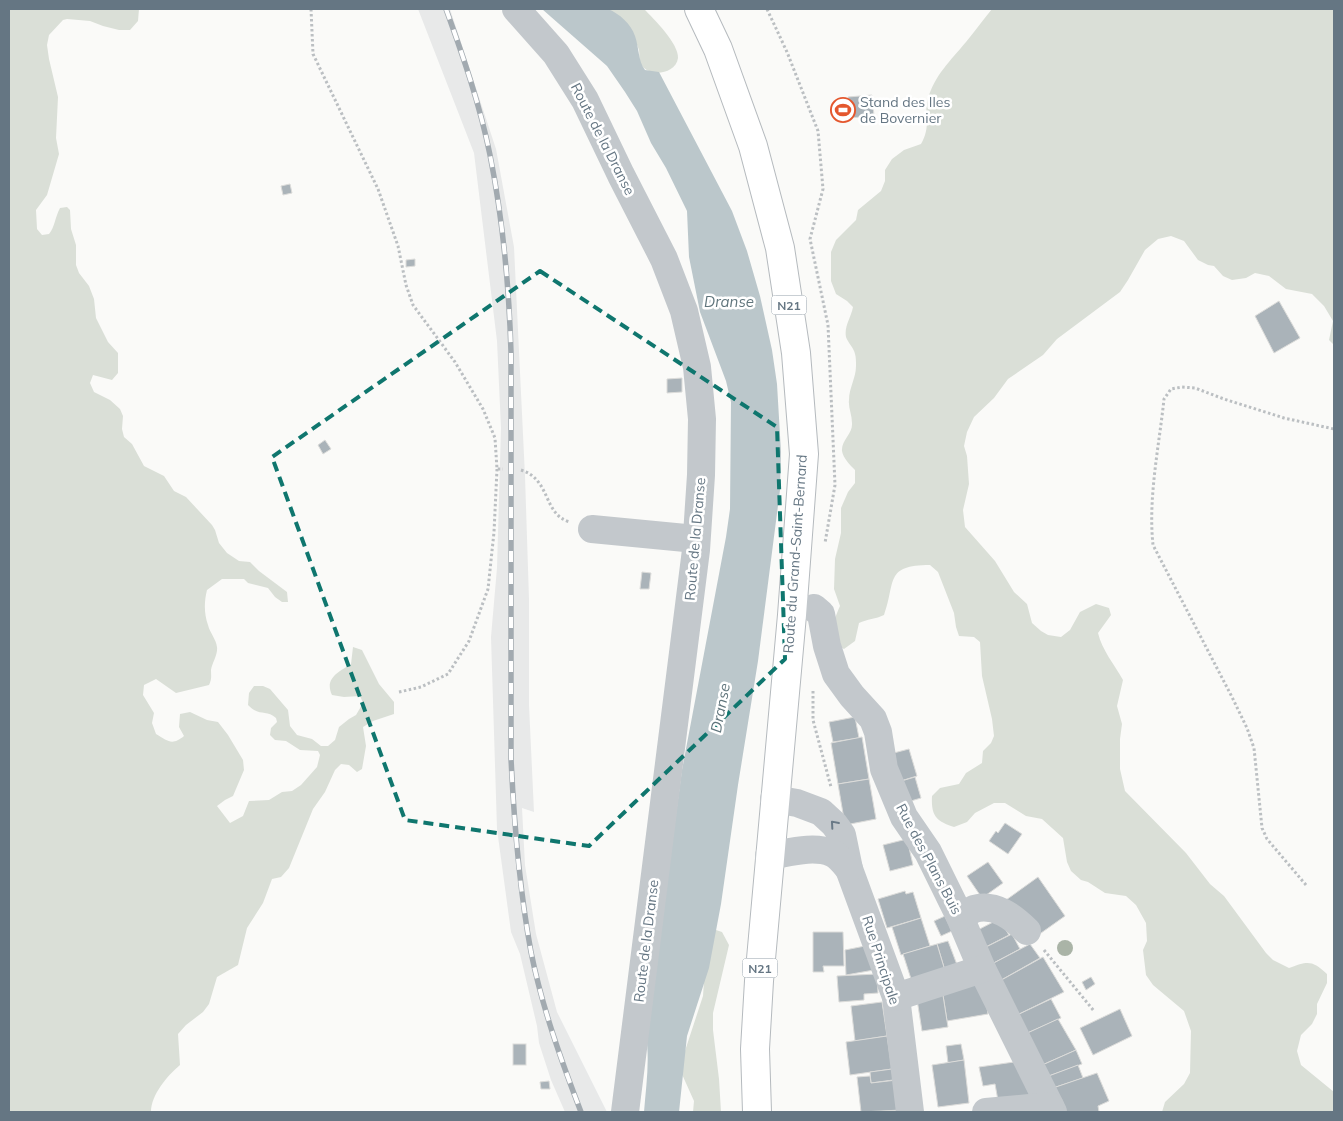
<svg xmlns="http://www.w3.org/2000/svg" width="1343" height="1121" font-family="Mulish,sans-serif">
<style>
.built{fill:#e8e9e9}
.green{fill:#dadfd7}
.water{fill:#bbc7cb}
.building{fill:#aab3b9;stroke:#dcdcda}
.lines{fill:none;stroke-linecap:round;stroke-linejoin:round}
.major-casing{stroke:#b5babe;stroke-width:30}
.path{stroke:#bbbfc2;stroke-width:3;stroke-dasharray:2.5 2.5;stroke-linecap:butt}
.minor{stroke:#c3c8cc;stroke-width:28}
.major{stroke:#fff;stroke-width:28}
.rail-casing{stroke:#a2aab0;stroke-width:5.5}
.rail{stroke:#fff;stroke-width:4;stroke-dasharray:11;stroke-linecap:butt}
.tree{fill:#aab4a7}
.oneway{stroke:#6a7a87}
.marked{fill:none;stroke:#0f766e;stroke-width:4;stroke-dasharray:10 6;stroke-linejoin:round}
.labels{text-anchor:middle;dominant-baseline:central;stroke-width:5;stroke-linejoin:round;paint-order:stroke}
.shield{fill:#fff;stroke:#939fa8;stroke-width:1}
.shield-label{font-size:12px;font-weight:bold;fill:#657683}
.poi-label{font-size:14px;fill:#657683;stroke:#fff;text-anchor:start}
.street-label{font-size:14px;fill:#657683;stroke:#fff}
.water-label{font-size:15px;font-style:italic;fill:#60757c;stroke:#fff}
</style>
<rect width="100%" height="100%" fill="#fafaf8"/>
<!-- built -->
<polygon class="built" points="418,9 450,9 496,149 514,247 525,476 529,599 529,705 534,812 522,808 525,865 536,934 557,1012 607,1112 565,1112 551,1080 539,1043 537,1026 520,954 511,932 497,829 491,637 497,568 501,428 497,341 474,153"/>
<!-- green -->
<g class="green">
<path d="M9,9H139L138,21L130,30H119L103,26L90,21L67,19L63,20L49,35L47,45L49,59L58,97L56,138L59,154L47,195L36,210L37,229L42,235L49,234C55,227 55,217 60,208L67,207L70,210L71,229L76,245V265L79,273L89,286L94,299L96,318L108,342L118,353V373L112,380L93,375L90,383L94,392L110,400L120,409L123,416L122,429L124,437L132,444L144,466L164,476L174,491L186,497L212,525L215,530L219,543L227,553L239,561L250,562L259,571L287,592L288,602H282L275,597L268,588L248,583L244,579H222L207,590C204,602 204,614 208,625C210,633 216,639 217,647C218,655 212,663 211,670C211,676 212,679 209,685L176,693L156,679L144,685L143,695L154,713L152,723L156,734C168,741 172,746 184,736L179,727L180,714L190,712L207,720L218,722L228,735L243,760L244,770L233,796L225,800L217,806L230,823L243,816L249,801L269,800L282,792L292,791L301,785L317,767L320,755L318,751L300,750L286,741L275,740L270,735L271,728L277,722L276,718C266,709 259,717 248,705L249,693L254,686H263L270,689L288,710L290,726L297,735L312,739L321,746H328L335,740L339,727L349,719L356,715L363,703L360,696L344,697L332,695C324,678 339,672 351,664L353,647L362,650L379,684L394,702V714L373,721L363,727L366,746L362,769L357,772L349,765L341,764L335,770L325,792L313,809L289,868L281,877L272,879L263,903L247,928L238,965L217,977L209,1004L203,1012L186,1025L178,1034L180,1065C167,1076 151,1095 151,1112H9Z"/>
<path d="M607,9H644C654,19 679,44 678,58C676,73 653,77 644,68C638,64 640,56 639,50C636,40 626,26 619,17C616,14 611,11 607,9Z"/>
<path d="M992,9H1334V345L1329,340L1333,321L1324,306L1312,294L1286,289L1269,276L1255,273L1246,278L1232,280L1223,276L1214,266L1208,265L1198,260L1184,241L1171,236L1158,239L1145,250L1128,280L1120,292L1057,339L1043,355L1008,379L994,398L974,417L967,432L964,446L967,456L969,484L963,510L965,527L995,561L1014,592L1027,604L1032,623L1041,631L1048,635L1061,637L1070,630L1080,612L1096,604L1109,608L1111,615L1098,633C1102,650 1114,664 1123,680L1117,706L1122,724L1120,739V769L1125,791L1186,853L1210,884L1224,896L1266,953L1273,960L1289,968C1308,961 1312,960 1327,974V983L1317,1004V1014L1312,1024L1301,1035L1297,1051L1301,1065L1334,1092V1112H1162L1165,1102L1184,1084L1190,1073L1191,1031L1184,1011L1153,985L1146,975L1143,950L1147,941L1146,923L1136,905L1126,896L1105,893L1088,882L1081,880L1071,871L1067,862L1063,838L1042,819L1026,816L1005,803H994L975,813L967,822L954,827C936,821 931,816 932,796L940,788L959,784L966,773L982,763L983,751L991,743L994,736L992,719L982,676L980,642L974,637L959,636L956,627L954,613L938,572L930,565C884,565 896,582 884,615C876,619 867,619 859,623L855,641L844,649L834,644C831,630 834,619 840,606L834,589L835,559L841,533V508L848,492L855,483V470C850,465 843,458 842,451C841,440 853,434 852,423C852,415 848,407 849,400C849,388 856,378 856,366C856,362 856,357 855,354C854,348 848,343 846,337C844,326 851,318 853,307L847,301L836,294L831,281V252L836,240L856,220L858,210L881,191L885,181V170L892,159L904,150L921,144C932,124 923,117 928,99C934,76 951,60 966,42C975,31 983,20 992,9Z"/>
<polygon points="713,929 722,932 729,945 713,1013 713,1030 719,1079 721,1112 693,1112 694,1101 681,1072 682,1060 703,996 705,967"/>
</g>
<!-- water -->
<path class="water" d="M542,9C554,9 599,6 608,9C620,14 631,24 635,36C639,47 638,61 645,70L659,72L732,211L747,251L760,296L772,350L777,384L781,452L780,490L758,661L738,785L721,904L709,968L687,1036L679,1112H644C646,1086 650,1061 646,1035L682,770L726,537L730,509L731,402L726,381L700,312L689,257L687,211L666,168L651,143L637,111L625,92L607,66Z"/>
<!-- building -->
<g class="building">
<polygon points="872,95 874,116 849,118 848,97"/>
<polygon points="290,184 292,193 283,195 281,186"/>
<polygon points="415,259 415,266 406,267 406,260"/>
<polygon points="1279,301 1300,338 1274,353 1255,316"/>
<polygon points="682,378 682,392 667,393 667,379"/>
<polygon points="325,440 331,449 323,454 318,445"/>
<polygon points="642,572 651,573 649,589 640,589"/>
<polygon points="855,717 859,738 833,742 829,722"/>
<polygon points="862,737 869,779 838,784 831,743"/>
<polygon points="909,749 917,776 894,783 886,755"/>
<polygon points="915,777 921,798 904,803 898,782"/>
<polygon points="869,779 876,819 845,825 838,784"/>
<polygon points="1005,823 1022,834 1008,854 989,841 996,831 998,833"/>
<polygon points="907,839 913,865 890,871 883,845"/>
<polygon points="988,862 1003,883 982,898 967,876"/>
<polygon points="1038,877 1065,916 1034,938 1006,900"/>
<polygon points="905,891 906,894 913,892 921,918 887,928 878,899"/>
<polygon points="945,916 952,931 941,936 934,921"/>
<polygon points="921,918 930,946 901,955 892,927"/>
<polygon points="999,919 1009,935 980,950 972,933"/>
<polygon points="813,932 843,932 844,966 823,966 824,972 813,972"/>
<polygon points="1012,934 1020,949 988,966 980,950"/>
<polygon points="948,941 959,970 946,974 937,944"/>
<polygon points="937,944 946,974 913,985 903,954"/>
<polygon points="1030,944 1040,958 996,983 988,966"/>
<polygon points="865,946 874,970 846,975 845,950"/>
<polygon points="1043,957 1064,992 1015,1016 996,983"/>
<polygon points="877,974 878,993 864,994 864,1000 839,1002 837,976"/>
<polygon points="1091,977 1095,984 1086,990 1082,982"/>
<polygon points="983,982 988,1014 947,1021 942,989"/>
<polygon points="942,989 948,1027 922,1031 916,993"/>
<polygon points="1051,999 1061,1018 1023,1035 1015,1016"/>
<polygon points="882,1002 887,1036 855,1041 851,1006"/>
<polygon points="1120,1009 1132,1036 1093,1055 1080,1028"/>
<polygon points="1058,1019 1076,1050 1040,1066 1023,1035"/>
<polygon points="887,1036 892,1069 850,1075 846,1042"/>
<rect x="513" y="1044" width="13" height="21"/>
<polygon points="961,1044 964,1060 948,1063 946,1046"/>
<polygon points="1076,1050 1082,1064 1046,1077 1040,1066"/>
<polygon points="964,1060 969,1103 938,1107 932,1065"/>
<polygon points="1021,1061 1032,1100 999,1106 995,1084 983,1086 979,1067"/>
<polygon points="1078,1065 1083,1078 1050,1089 1046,1077"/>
<polygon points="892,1069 893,1080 871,1083 870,1072"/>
<polygon points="1097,1073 1109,1101 1098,1106 1099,1112 1059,1112 1050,1089"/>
<polygon points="870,1076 871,1083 897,1080 901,1110 861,1112 857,1077"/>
<polygon points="549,1081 550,1089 541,1089 540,1082"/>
</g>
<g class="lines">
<defs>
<polyline id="major" points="699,9 718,49 753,146 780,248 796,353 804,454 792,615 759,981 755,1049 757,1112"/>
</defs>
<!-- major casing -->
<use href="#major" class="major-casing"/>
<!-- path -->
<g class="path">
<polyline points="311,9 313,54 378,189 398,246 406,285 413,305 455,362 483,409 495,438 497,469 503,469"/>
<polyline points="767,9 787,52 818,131 823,189 810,239 828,325 835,485 825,543"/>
<path d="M521,470C551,479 543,515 570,522"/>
<polyline points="813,691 813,720 831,787"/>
<polyline points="399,692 421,687 448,674 469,641 488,589 494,532 497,469"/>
<path d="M1306,885L1267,839L1262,828L1254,748L1247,728L1232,697L1153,545C1148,497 1159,447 1164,399L1171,389L1182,387L1195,388L1224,399L1284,418L1334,429"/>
<polyline points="1044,950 1094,1011"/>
</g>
<!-- minor -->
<g class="minor">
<polyline points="516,9 556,54 585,100 621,175 664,259 684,311 697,367 702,419 701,475 696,550 625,1112"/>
<polyline points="592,529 696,539"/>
<polyline points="814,608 821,614 827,646 836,674 852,696 873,719 878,732 884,769 904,817 928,852 960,917 982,969 1053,1112"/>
<polyline points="774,799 797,803 821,812 834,824 842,835 849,869 896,997 910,1112"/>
<path d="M769,856C788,853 813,845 832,853C839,856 844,863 849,869"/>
<path d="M960,917C964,915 970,911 974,909C995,903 1013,917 1027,931"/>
<polyline points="896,997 982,969"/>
<polyline points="986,1112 1050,1106"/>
</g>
<!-- major -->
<use href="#major" class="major"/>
<defs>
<path id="rail" d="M446,9C463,56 480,105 490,155C503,220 509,286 511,352V758C514,823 519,887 531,952C542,1007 561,1060 581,1112"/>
</defs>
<!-- rail casing -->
<use href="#rail" class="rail-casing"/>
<!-- rail -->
<use href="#rail" class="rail"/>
</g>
<!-- trees -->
<circle class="tree" cx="1065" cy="948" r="8"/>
<!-- one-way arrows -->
<defs><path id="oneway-chevron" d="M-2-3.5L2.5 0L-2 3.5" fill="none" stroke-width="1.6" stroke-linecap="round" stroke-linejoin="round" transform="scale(1.25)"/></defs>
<use class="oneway" href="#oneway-chevron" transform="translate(834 824) rotate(-131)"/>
<!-- marked area -->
<path class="marked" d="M540,271L777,427L785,659L589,846L405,820L272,457Z"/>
<!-- icons -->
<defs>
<symbol id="stadium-ring" viewBox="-11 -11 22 22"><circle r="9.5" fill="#fff" stroke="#e4572e" stroke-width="1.5"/><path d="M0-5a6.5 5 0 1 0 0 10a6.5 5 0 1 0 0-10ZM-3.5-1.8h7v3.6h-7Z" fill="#e4572e"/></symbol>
</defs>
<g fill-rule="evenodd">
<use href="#stadium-ring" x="829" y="96" width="28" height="28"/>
</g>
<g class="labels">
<!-- shield labels -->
<g class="shield">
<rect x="771.5" y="295.5" width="35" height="19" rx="4"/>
<rect x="742.5" y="958.5" width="35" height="19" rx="4"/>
</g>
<g class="shield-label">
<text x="789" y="305">N21</text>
<text x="760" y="968">N21</text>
</g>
<!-- poi labels -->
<g class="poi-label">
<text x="860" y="102">Stand des Iles<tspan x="860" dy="16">de Bovernier</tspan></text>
</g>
<!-- street labels -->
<g class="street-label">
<text transform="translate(603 139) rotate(63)">Route de la Dranse</text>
<text transform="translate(695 539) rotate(-85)">Route de la Dranse</text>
<text transform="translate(795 554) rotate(-86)">Route du Grand-Saint-Bernard</text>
<text transform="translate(929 859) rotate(62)">Rue des Plans Buis</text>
<text transform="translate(646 941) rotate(-83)">Route de la Dranse</text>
<text transform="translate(881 960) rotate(72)">Rue Principale</text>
</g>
<!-- water labels -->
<g class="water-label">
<text x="729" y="301">Dranse</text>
<text transform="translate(720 708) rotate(-79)">Dranse</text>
</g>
</g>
<!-- border -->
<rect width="1343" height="1121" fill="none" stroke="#657683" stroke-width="20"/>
</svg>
